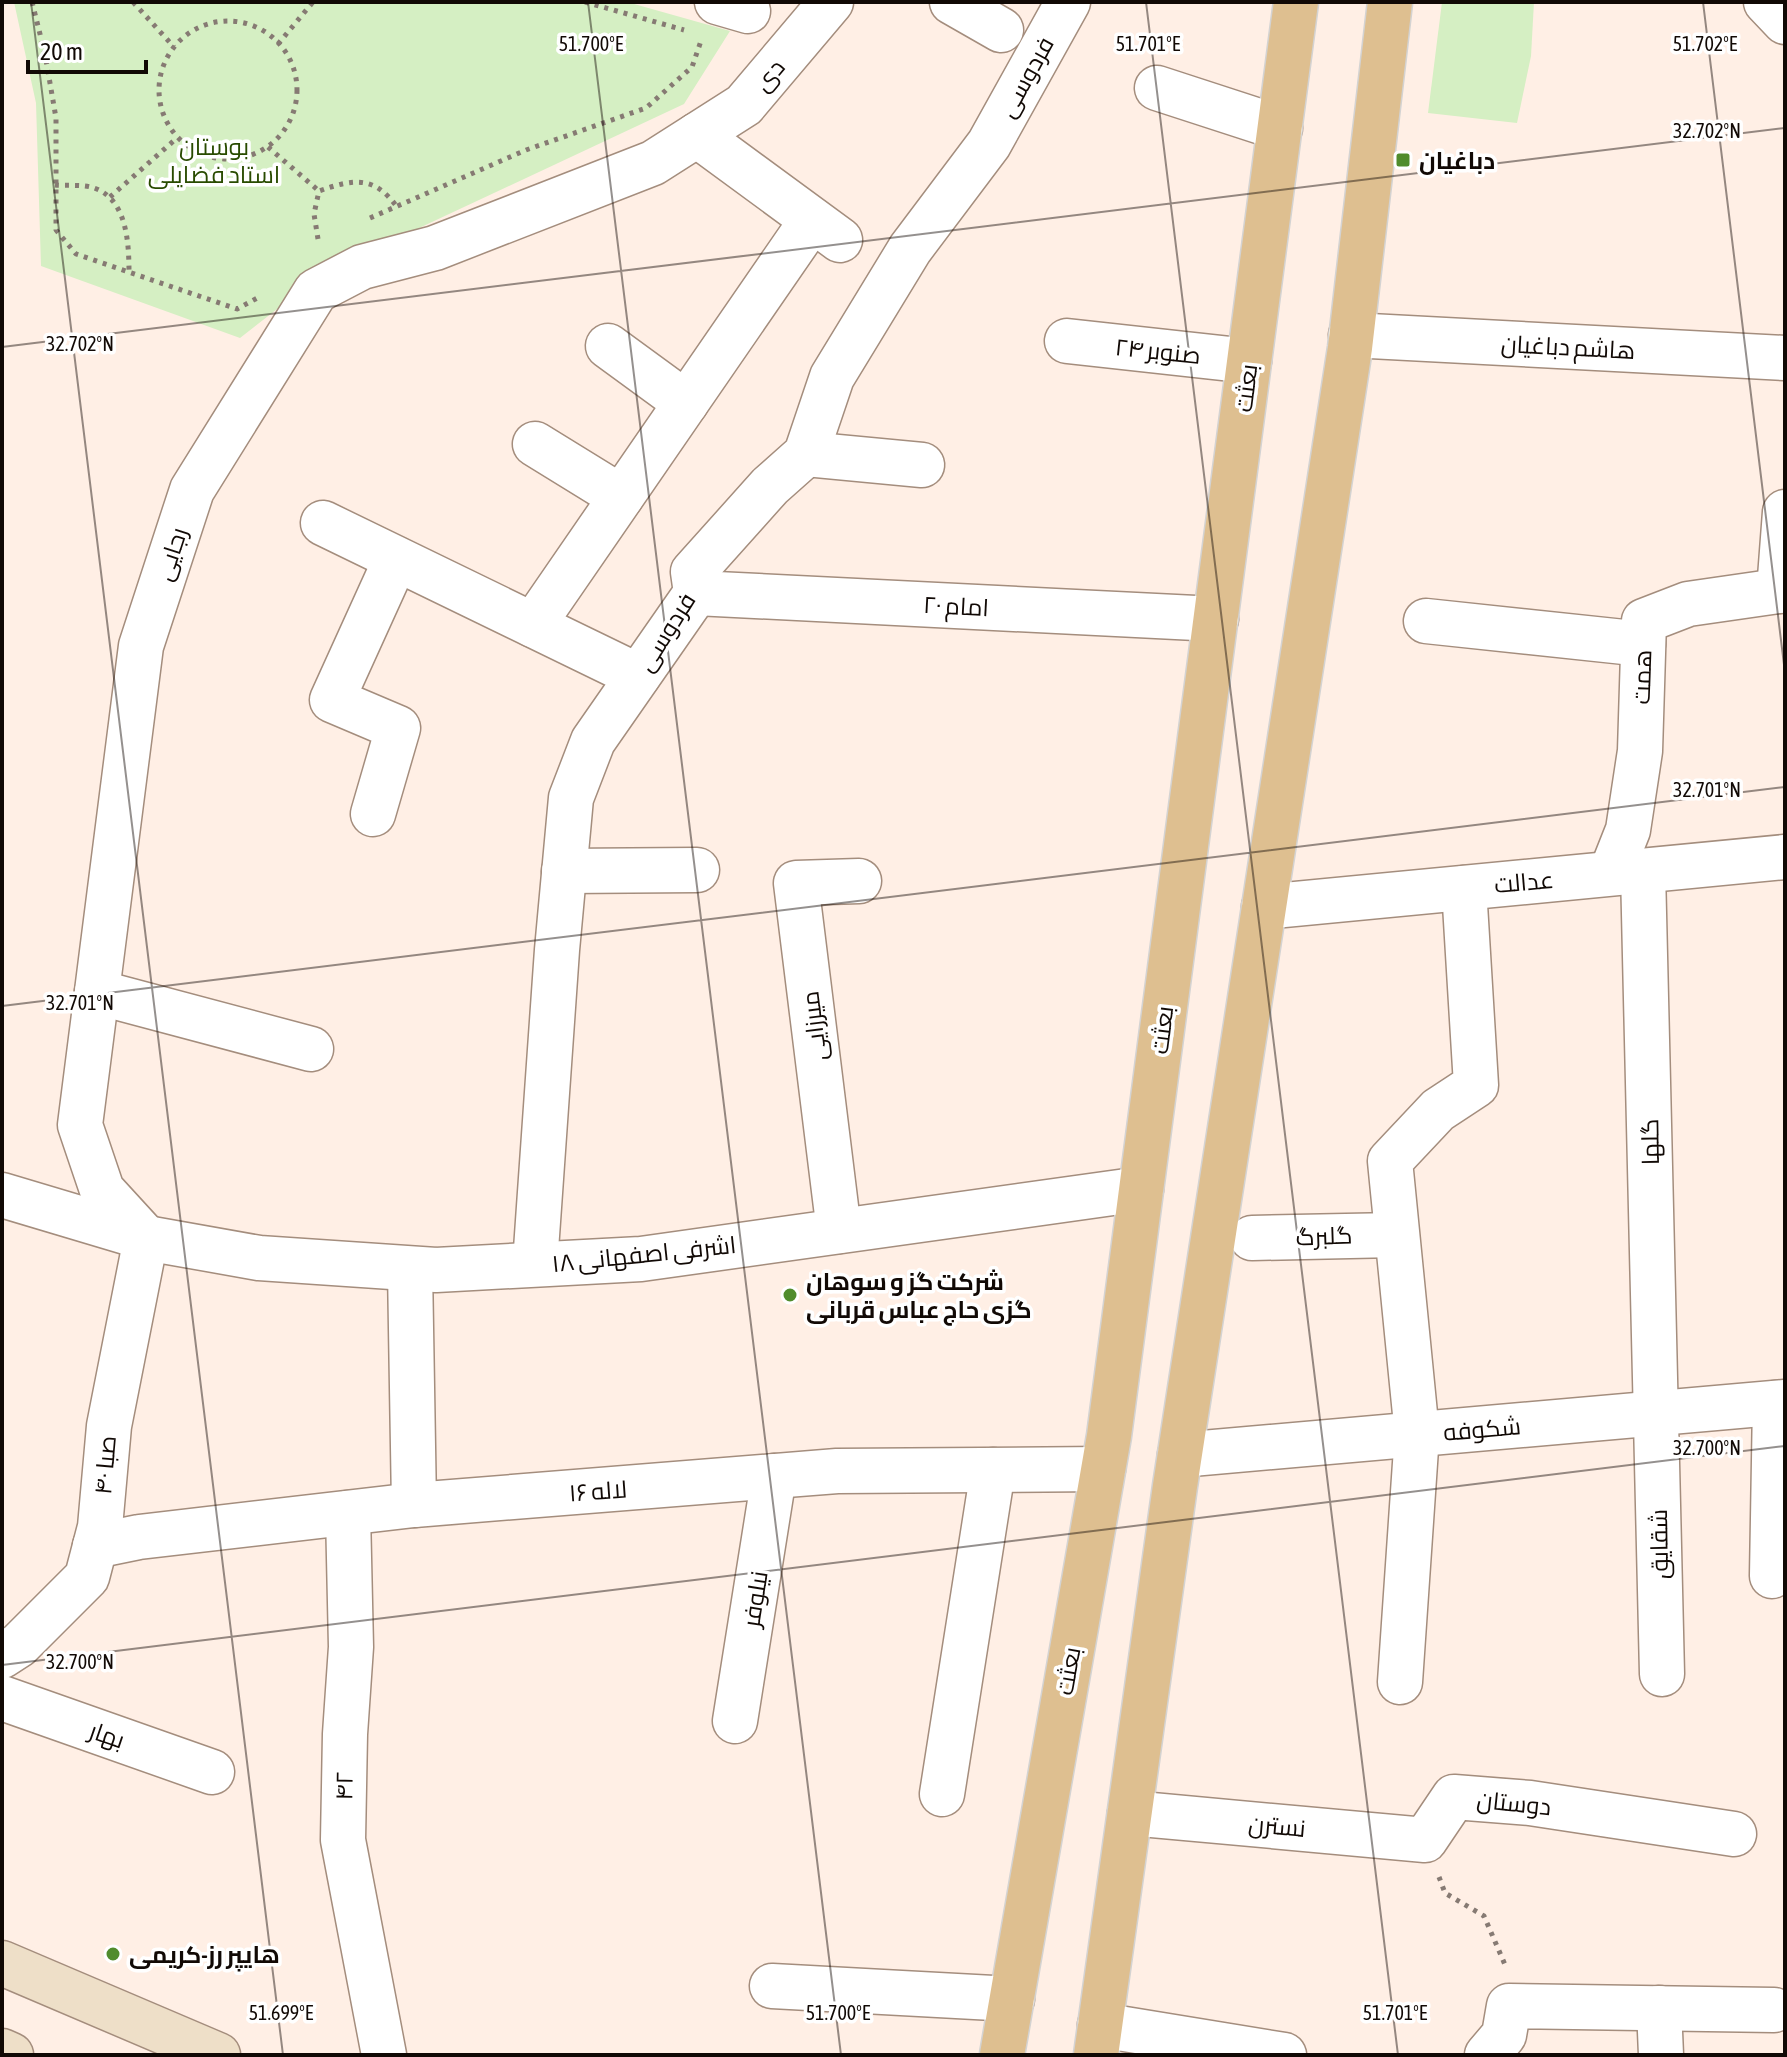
<svg xmlns="http://www.w3.org/2000/svg" width="1787" height="2057" font-family="'Asap Condensed',Cairo,sans-serif">
<style>
.green{fill:#d5efc3}
.lines{fill:none;stroke-linecap:round;stroke-linejoin:round}
.minor-casing{stroke:#a48d7d;stroke-width:47}
.tertiary-casing{stroke:#a48d7d;stroke-width:47}
.secondary-casing{stroke:#a48d7d;stroke-width:47}
.primary-casing{stroke:#d4d3d2;stroke-width:47}
.path{stroke:#867a73;stroke-width:5;stroke-dasharray:4 6;stroke-linecap:butt}
.minor{stroke:#fff;stroke-width:44}
.tertiary{stroke:#fff;stroke-width:44}
.secondary{stroke:#eedfc8;stroke-width:44}
.primary{stroke:#debf90;stroke-width:44}
.ticks{fill:none;stroke:#110905;stroke-width:2;stroke-opacity:0.45}
.poi-dot{fill:#508c2c;stroke:#fff;stroke-width:3}
.labels{text-anchor:middle;dominant-baseline:central;stroke-width:7;stroke-linejoin:round;paint-order:stroke}
.street-label{font-size:24px;fill:#110905;stroke:#fff}
.park-label{font-size:24px;fill:#294b00;stroke:#fff}
.poi-label{font-size:24px;font-weight:bold;fill:#110905;stroke:#fff;text-anchor:start}
.ticks-label{font-size:20px;text-anchor:middle;fill:#110905;stroke:#fff;stroke-width:7;stroke-linejoin:round;paint-order:stroke}
</style>
<rect width="100%" height="100%" fill="#ffefe5"/>
<!-- green -->
<g class="green">
<polygon points="14,2 627,2 730,31 684,104 417,229 290,299 240,338 41,266 36,103"/>
<polygon points="1442,2 1534,2 1531,56 1517,123 1428,113"/>
</g>
<g class="lines">
<defs>
<g id="minor">
<polyline points="717,2 748,11"/>
<polyline points="952,2 1001,30"/>
<polyline points="1766,2 1785,22"/>
<polyline points="1157,88 1280,128"/>
<polyline points="697,135 840,240"/>
<polyline points="1067,341 1249,361"/>
<polyline points="608,346 686,403"/>
<polyline points="535,444 621,497"/>
<polyline points="806,454 922,465"/>
<polyline points="323,523 638,676"/>
<polyline points="1779,591 1785,512"/>
<polyline points="696,593 1216,619"/>
<polyline points="1426,621 1643,644"/>
<polyline points="533,625 812,220"/>
<polyline points="373,814 398,728 332,700 396,559"/>
<polyline points="564,871 697,870"/>
<polyline points="1643,871 1662,1674"/>
<polyline points="1611,873 1628,830 1640,751 1644,621 1688,604 1785,590"/>
<polyline points="1264,907 1785,857"/>
<polyline points="97,992 311,1049"/>
<polyline points="2,1195 146,1238 259,1258 436,1270 641,1259 1141,1189"/>
<polyline points="839,1231 796,883 859,881"/>
<polyline points="146,1238 102,1190 80,1125 141,646 192,490 316,291 362,267 435,248 653,163 744,105 831,2"/>
<polyline points="1252,1238 1396,1235"/>
<polyline points="535,1264 557,950 571,798 593,741 696,593 693,572 770,486 806,454 832,377 910,249 989,144 1068,2"/>
<polyline points="410,1269 414,1505"/>
<polyline points="1180,1455 1785,1402"/>
<polyline points="348,1513 351,1647 345,1734 343,1840 384,2055"/>
<polyline points="95,1546 139,1537 414,1505 837,1471 1103,1469"/>
<polyline points="1772,1576 1775,1403"/>
<polyline points="2,1656 19,1645 87,1577 100,1527 109,1426 146,1238"/>
<polyline points="1400,1682 1417,1434 1390,1161 1438,1110 1476,1085 1464,888"/>
<polyline points="2,1698 212,1772"/>
<polyline points="735,1721 774,1476"/>
<polyline points="942,1794 993,1470"/>
<polyline points="1130,1813 1425,1840 1454,1797 1530,1803 1734,1834"/>
<polyline points="772,1986 1012,1999"/>
<polyline points="1659,2008 1661,2055"/>
<polyline points="1100,2025 1284,2055"/>
<polyline points="1487,2055 1504,2035 1509,2006 1774,2010"/>
</g>
<polyline id="tertiary" points="1351,335 1785,358"/>
<g id="secondary">
<polyline points="2,1963 218,2055"/>
<polyline points="2,2051 11,2055"/>
</g>
<g id="primary">
<polyline points="1002,2055 1109,1436 1296,2"/>
<polyline points="1096,2055 1175,1486 1350,348 1390,2"/>
</g>
</defs>
<!-- minor casing -->
<use href="#minor" class="minor-casing"/>
<!-- tertiary casing -->
<use href="#tertiary" class="tertiary-casing"/>
<!-- secondary casing -->
<use href="#secondary" class="secondary-casing"/>
<!-- primary casing -->
<use href="#primary" class="primary-casing"/>
<!-- path -->
<g class="path">
<polyline points="32,2 45,54 56,118 56,230 76,254 237,309 261,296"/>
<polyline points="133,2 174,47"/>
<polyline points="585,2 684,30"/>
<circle cx="228" cy="90" r="69"/>
<polyline points="278,44 313,2"/>
<polyline points="268,147 319,191"/>
<path d="M55,185C67,186 83,184 94,188C127,199 129,243 129,273"/>
<polyline points="110,197 177,138"/>
<polyline points="370,218 526,150 646,108 692,67 702,38"/>
<path d="M318,239L314,214L319,191C353,179 374,175 397,207"/>
<polyline points="1439,1877 1445,1893 1484,1916 1506,1967"/>
</g>
<!-- minor -->
<use href="#minor" class="minor"/>
<!-- tertiary -->
<use href="#tertiary" class="tertiary"/>
<!-- secondary -->
<use href="#secondary" class="secondary"/>
<!-- primary -->
<use href="#primary" class="primary"/>
</g>
<!-- ticks -->
<path class="ticks" d="M31,2L283,2055M588,2L841,2055M1146,2L1398,2055M1703,2L1785,673M2,347L1785,128M2,1006L1785,787M2,1665L1785,1446"/>
<!-- markers -->
<g class="poi-dot">
<rect x="1395" y="152" width="16" height="16" rx="4"/>
<circle cx="790" cy="1295" r="8"/>
<circle cx="113" cy="1954" r="8"/>
</g>
<g class="labels">
<!-- street labels -->
<g class="street-label">
<text transform="translate(769 75) rotate(-50)">دی</text>
<text transform="translate(1026 77) rotate(-61)">فردوسی</text>
<text transform="translate(1568 347) rotate(3)">هاشم دباغیان</text>
<text transform="translate(1158 351) rotate(6)">صنوبر ۲۴</text>
<text transform="translate(1246 388) rotate(-83)">بعثت</text>
<text transform="translate(171 554) rotate(-72)">رجایی</text>
<text transform="translate(956 606) rotate(3)">امام ۲۰</text>
<text transform="translate(666 632) rotate(-58)">فردوسی</text>
<text transform="translate(1642 677) rotate(-88)">همت</text>
<text transform="translate(1524 882) rotate(-5)">عدالت</text>
<text transform="translate(814 1026) rotate(-97)">میرزایی</text>
<text transform="translate(1162 1030) rotate(-83)">بعثت</text>
<text transform="translate(1650 1142) rotate(-91)">گلها</text>
<text transform="translate(1324 1236) rotate(-2)">گلبرگ</text>
<text transform="translate(644 1254) rotate(-6)">اشرفی اصفهانی ۱۸</text>
<text transform="translate(1482 1429) rotate(-5)">شکوفه</text>
<text transform="translate(105 1465) rotate(-85)">صبا ۴۰</text>
<text transform="translate(598 1491) rotate(-4)">لاله ۱۶</text>
<text transform="translate(1659 1544) rotate(-91)">شقایق</text>
<text transform="translate(755 1599) rotate(-81)">نیلوفر</text>
<text transform="translate(1068 1671) rotate(-80)">بعثت</text>
<text transform="translate(107 1735) rotate(19)">بهار</text>
<text transform="translate(344 1786) rotate(-89)">۴۲</text>
<text transform="translate(1514 1803) rotate(6)">دوستان</text>
<text transform="translate(1277 1826) rotate(5)">نسترن</text>
</g>
<!-- park labels -->
<g class="park-label">
<text x="214" y="146">بوستان<tspan x="214" dy="28">استاد فضایلی</tspan></text>
</g>
<!-- poi labels -->
<g class="poi-label">
<text x="1419" y="160">دباغیان</text>
<text x="806" y="1281">شرکت گز و سوهان<tspan x="806" dy="28">گزی حاج عباس قربانی</tspan></text>
<text x="129" y="1954">هایپر رز-کریمی</text>
</g>
</g>
<g class="ticks-label">
<text x="591" y="51">51.700°E</text>
<text x="1148" y="51">51.701°E</text>
<text x="1705" y="51">51.702°E</text>
<text x="1707" y="138">32.702°N</text>
<text x="80" y="351">32.702°N</text>
<text x="1707" y="797">32.701°N</text>
<text x="80" y="1010">32.701°N</text>
<text x="1707" y="1455">32.700°N</text>
<text x="80" y="1669">32.700°N</text>
<text x="281" y="2020">51.699°E</text>
<text x="838" y="2020">51.700°E</text>
<text x="1395" y="2020">51.701°E</text>
</g>
<!-- border -->
<rect width="1787" height="2057" fill="none" stroke="#110905" stroke-width="8"/>
<!-- scale -->
<path d="M28 60v12h118v-12" fill="none" stroke="#110905" stroke-width="4"/>
<text x="40" y="60" font-size="24" fill="#110905" stroke="#ffffff" stroke-width="6" paint-order="stroke">20 m</text>
</svg>
